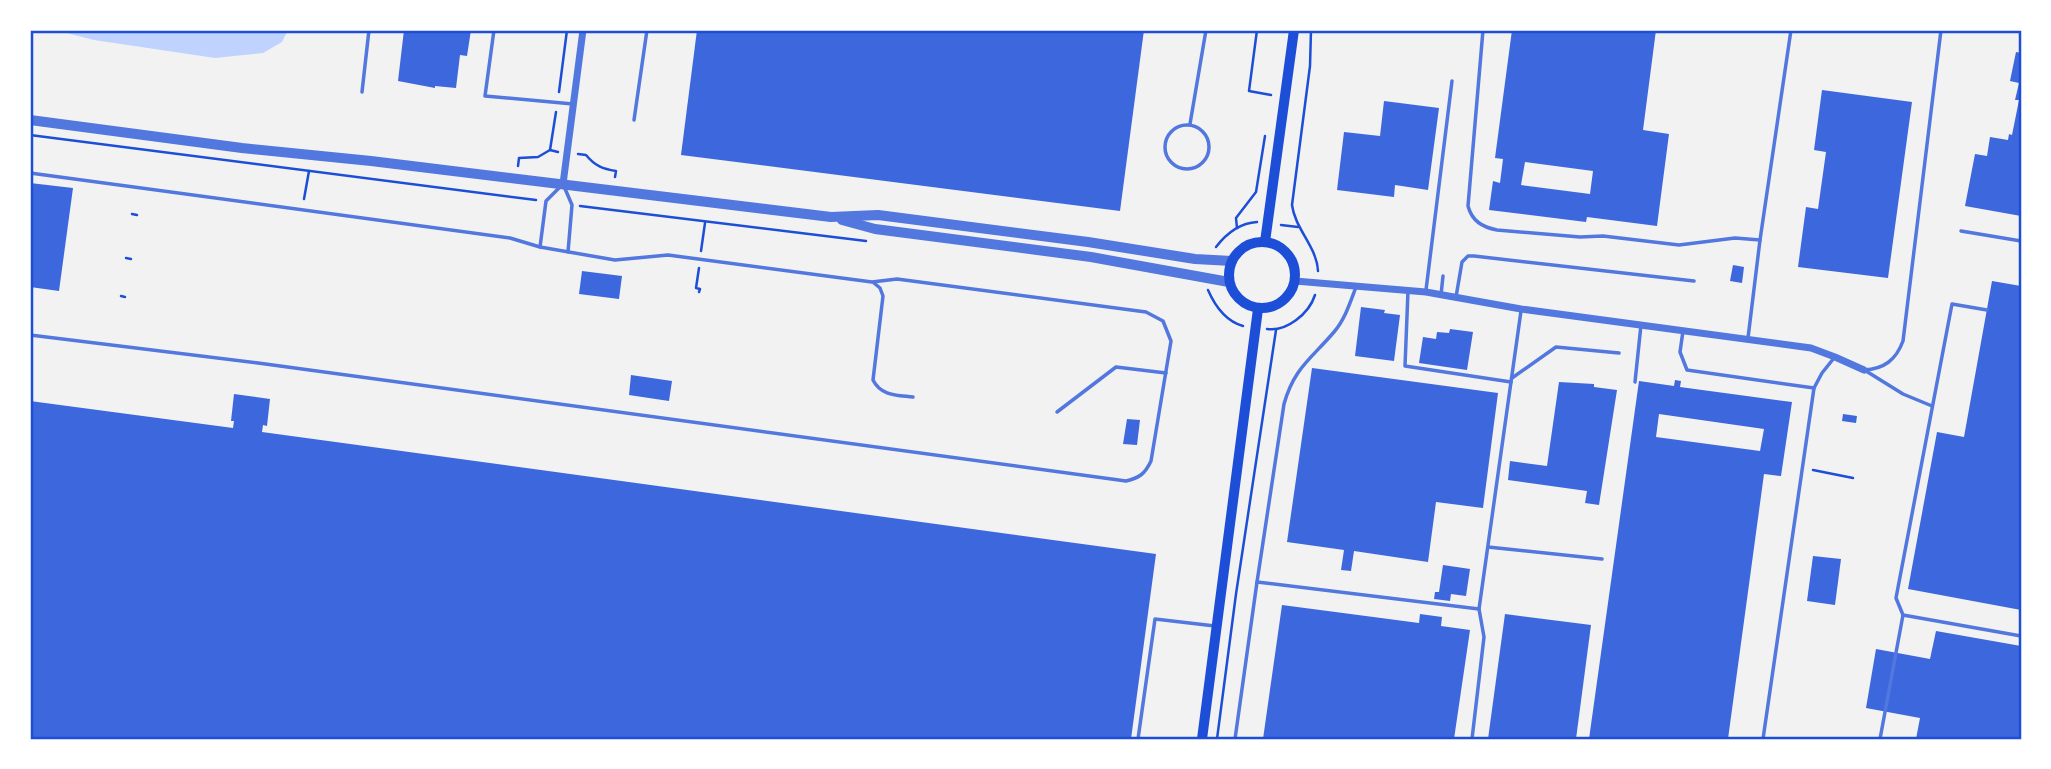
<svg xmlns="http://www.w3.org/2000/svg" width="2051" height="769" font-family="'PT Sans',sans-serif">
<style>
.water{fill:#bfd3fe}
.building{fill:#3d67dc;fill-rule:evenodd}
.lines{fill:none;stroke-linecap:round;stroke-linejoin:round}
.path{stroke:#1d4ed8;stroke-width:2.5}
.service{stroke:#5277de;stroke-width:3.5}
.minor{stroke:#5277de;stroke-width:7}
.tertiary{stroke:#5277de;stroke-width:10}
.secondary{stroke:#1d4ed8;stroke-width:10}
.neatline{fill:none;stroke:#1d4ed8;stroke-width:2.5}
</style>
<rect width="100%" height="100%" fill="#f2f2f2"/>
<!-- water -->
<polygon class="water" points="55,30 288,30 282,42 263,53 215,58 94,40"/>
<!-- building -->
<g class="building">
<polygon points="404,30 471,30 467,56 460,55 456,88 435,86 435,88 398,81"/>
<polygon points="697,30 1144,30 1120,211 681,155"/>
<path d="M1512,30H1656L1643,130L1669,134L1657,226L1587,217L1586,222L1489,210L1493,181L1500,183L1503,159L1495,158ZM1525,162L1593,171L1590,194L1521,185Z"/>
<polygon points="2016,52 2021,53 2021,216 1965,206 1975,154 1987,156 1990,137 2008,140 2009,134 2012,135 2019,100 2015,100 2019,83 2010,81"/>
<polygon points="1822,90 1912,102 1888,278 1798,267 1806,207 1818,209 1826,152 1814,150"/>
<polygon points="1384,101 1439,108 1428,190 1395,185 1394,197 1337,190 1344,132 1380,136"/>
<polygon points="30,183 73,188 59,291 30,287"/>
<polygon points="1733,265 1744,267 1742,283 1730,281"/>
<polygon points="582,271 622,276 619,299 579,294"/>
<polygon points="1992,281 2021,286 2021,610 1908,589 1937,432 1964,437"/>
<polygon points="1361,307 1385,310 1384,313 1400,315 1394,361 1355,356"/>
<polygon points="1450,329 1473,332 1467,370 1419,363 1423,337 1436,339 1437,332 1449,333"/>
<polygon points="1312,368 1498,393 1483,508 1436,502 1428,562 1354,551 1351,571 1341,570 1344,550 1287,542"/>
<polygon points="631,375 672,381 669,401 629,395"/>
<path d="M1675,380L1681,381L1680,387L1792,402L1781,476L1764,474L1728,739H1589L1639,381L1674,386ZM1659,414L1764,429L1760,451L1656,437Z"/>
<polygon points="1559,382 1594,384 1594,387 1617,390 1599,505 1585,503 1587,491 1508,480 1510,461 1547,466"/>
<polygon points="234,394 270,399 267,426 263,425 262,432 1156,554 1131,739 30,739 30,401 233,428 234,421 231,421"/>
<polygon points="1843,414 1857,416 1856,423 1842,421"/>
<polygon points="1127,419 1140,420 1137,445 1123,444"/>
<polygon points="1813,556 1841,559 1835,605 1807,601"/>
<polygon points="1443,565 1470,569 1466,596 1451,594 1450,601 1434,599 1435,592 1439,592"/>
<polygon points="1282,605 1419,623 1420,614 1442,617 1441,626 1470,630 1454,739 1263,739"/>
<polygon points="1505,614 1591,625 1576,739 1488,739"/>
<polygon points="1936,631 2021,646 2021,739 1916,739 1920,718 1866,708 1876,649 1930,659"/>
</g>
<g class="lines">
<!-- path -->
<g class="path">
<polyline points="1257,30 1249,91 1271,95"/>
<path d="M1311,30L1310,66L1292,205C1295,229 1317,247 1318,271"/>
<polyline points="559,92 567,30"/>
<polyline points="30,135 536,200"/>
<polyline points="550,150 556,112"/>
<path d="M578,154L586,155C595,166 603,169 616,171L615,177"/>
<polyline points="518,166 519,158 538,157 550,150 558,152"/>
<polyline points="304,199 309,171"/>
<polyline points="580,206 866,241"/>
<polyline points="132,214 137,215"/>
<polyline points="1281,225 1298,227"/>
<polyline points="1237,228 1236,218 1256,192 1265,136"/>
<path d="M1216,247C1226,234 1240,223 1257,222"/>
<polyline points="701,251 705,223"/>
<polyline points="126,258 131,259"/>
<polyline points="699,268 696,288 700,289 699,292"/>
<path d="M1208,290C1215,306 1225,321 1243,326"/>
<polyline points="121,296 125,297"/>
<path d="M1267,329C1286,332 1309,314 1315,295"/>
<polyline points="1813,470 1853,478"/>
<polyline points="1217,739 1236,594 1276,330"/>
</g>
<!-- service -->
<g class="service">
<polyline points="494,30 485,96 573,104"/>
<path d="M1483,30L1468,206C1472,221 1482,227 1497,230L1580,237L1603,236L1679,245L1735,238L1760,240"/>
<polyline points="362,92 369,30"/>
<polyline points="634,120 647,30"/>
<polyline points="1190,124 1206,30"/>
<circle cx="1187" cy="147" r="22"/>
<path d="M30,173L510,238L540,247L615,260L668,255L872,282L897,279L1146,312L1163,321L1171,341L1151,461C1145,474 1139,478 1126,481L258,363L30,335"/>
<polyline points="1961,231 2021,241"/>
<polyline points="540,247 546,201 563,184 572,205 568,252"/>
<path d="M874,283L880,288L883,296L873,380C881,396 897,395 913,397"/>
<polyline points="1426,290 1452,81"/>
<polyline points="1408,291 1405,366 1511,382"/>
<polyline points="1441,295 1443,276"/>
<polyline points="1456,297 1462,262 1468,256 1474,256 1694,281"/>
<polyline points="1987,310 1952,304 1896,598 1903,615 2021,636"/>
<polyline points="1683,331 1680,352 1687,370 1814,388"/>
<polyline points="1748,338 1760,240 1791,30"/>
<path d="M1864,370C1884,369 1896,360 1903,341L1941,30"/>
<polyline points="1866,371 1903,394 1932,406"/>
<polyline points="1512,378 1556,347 1619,353"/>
<polyline points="1635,382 1641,325"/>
<polyline points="1057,412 1116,367 1166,373"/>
<polyline points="1488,547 1602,559"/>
<path d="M1257,582L1284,404C1294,368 1311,359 1334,332C1345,319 1350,303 1356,287"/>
<polyline points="1138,739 1155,619 1215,626"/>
<polyline points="1235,739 1257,582 1479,609"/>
<polyline points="1472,739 1484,637 1479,609 1521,311"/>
<polyline points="1763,739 1814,388 1822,373 1834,358"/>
<polyline points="1880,739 1903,615"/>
</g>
<!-- minor -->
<g class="minor">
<polyline points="563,184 583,30"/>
<polyline points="1295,281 1426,292 1521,309 1811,348 1835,357 1864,370"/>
</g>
<!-- tertiary -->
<g class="tertiary">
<polyline points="30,120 242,148 371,161 831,217 878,215 1088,242 1195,259 1232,261"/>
<polyline points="842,220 875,229 1091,257 1229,282"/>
</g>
<!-- secondary -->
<g class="secondary">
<circle cx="1262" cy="275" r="33"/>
<polyline points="1265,242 1294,30"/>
<polyline points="1202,739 1258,309"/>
</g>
</g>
<!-- border -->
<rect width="2051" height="769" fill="none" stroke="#ffffff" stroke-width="63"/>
<rect x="32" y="32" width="1988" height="706" class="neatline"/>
</svg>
